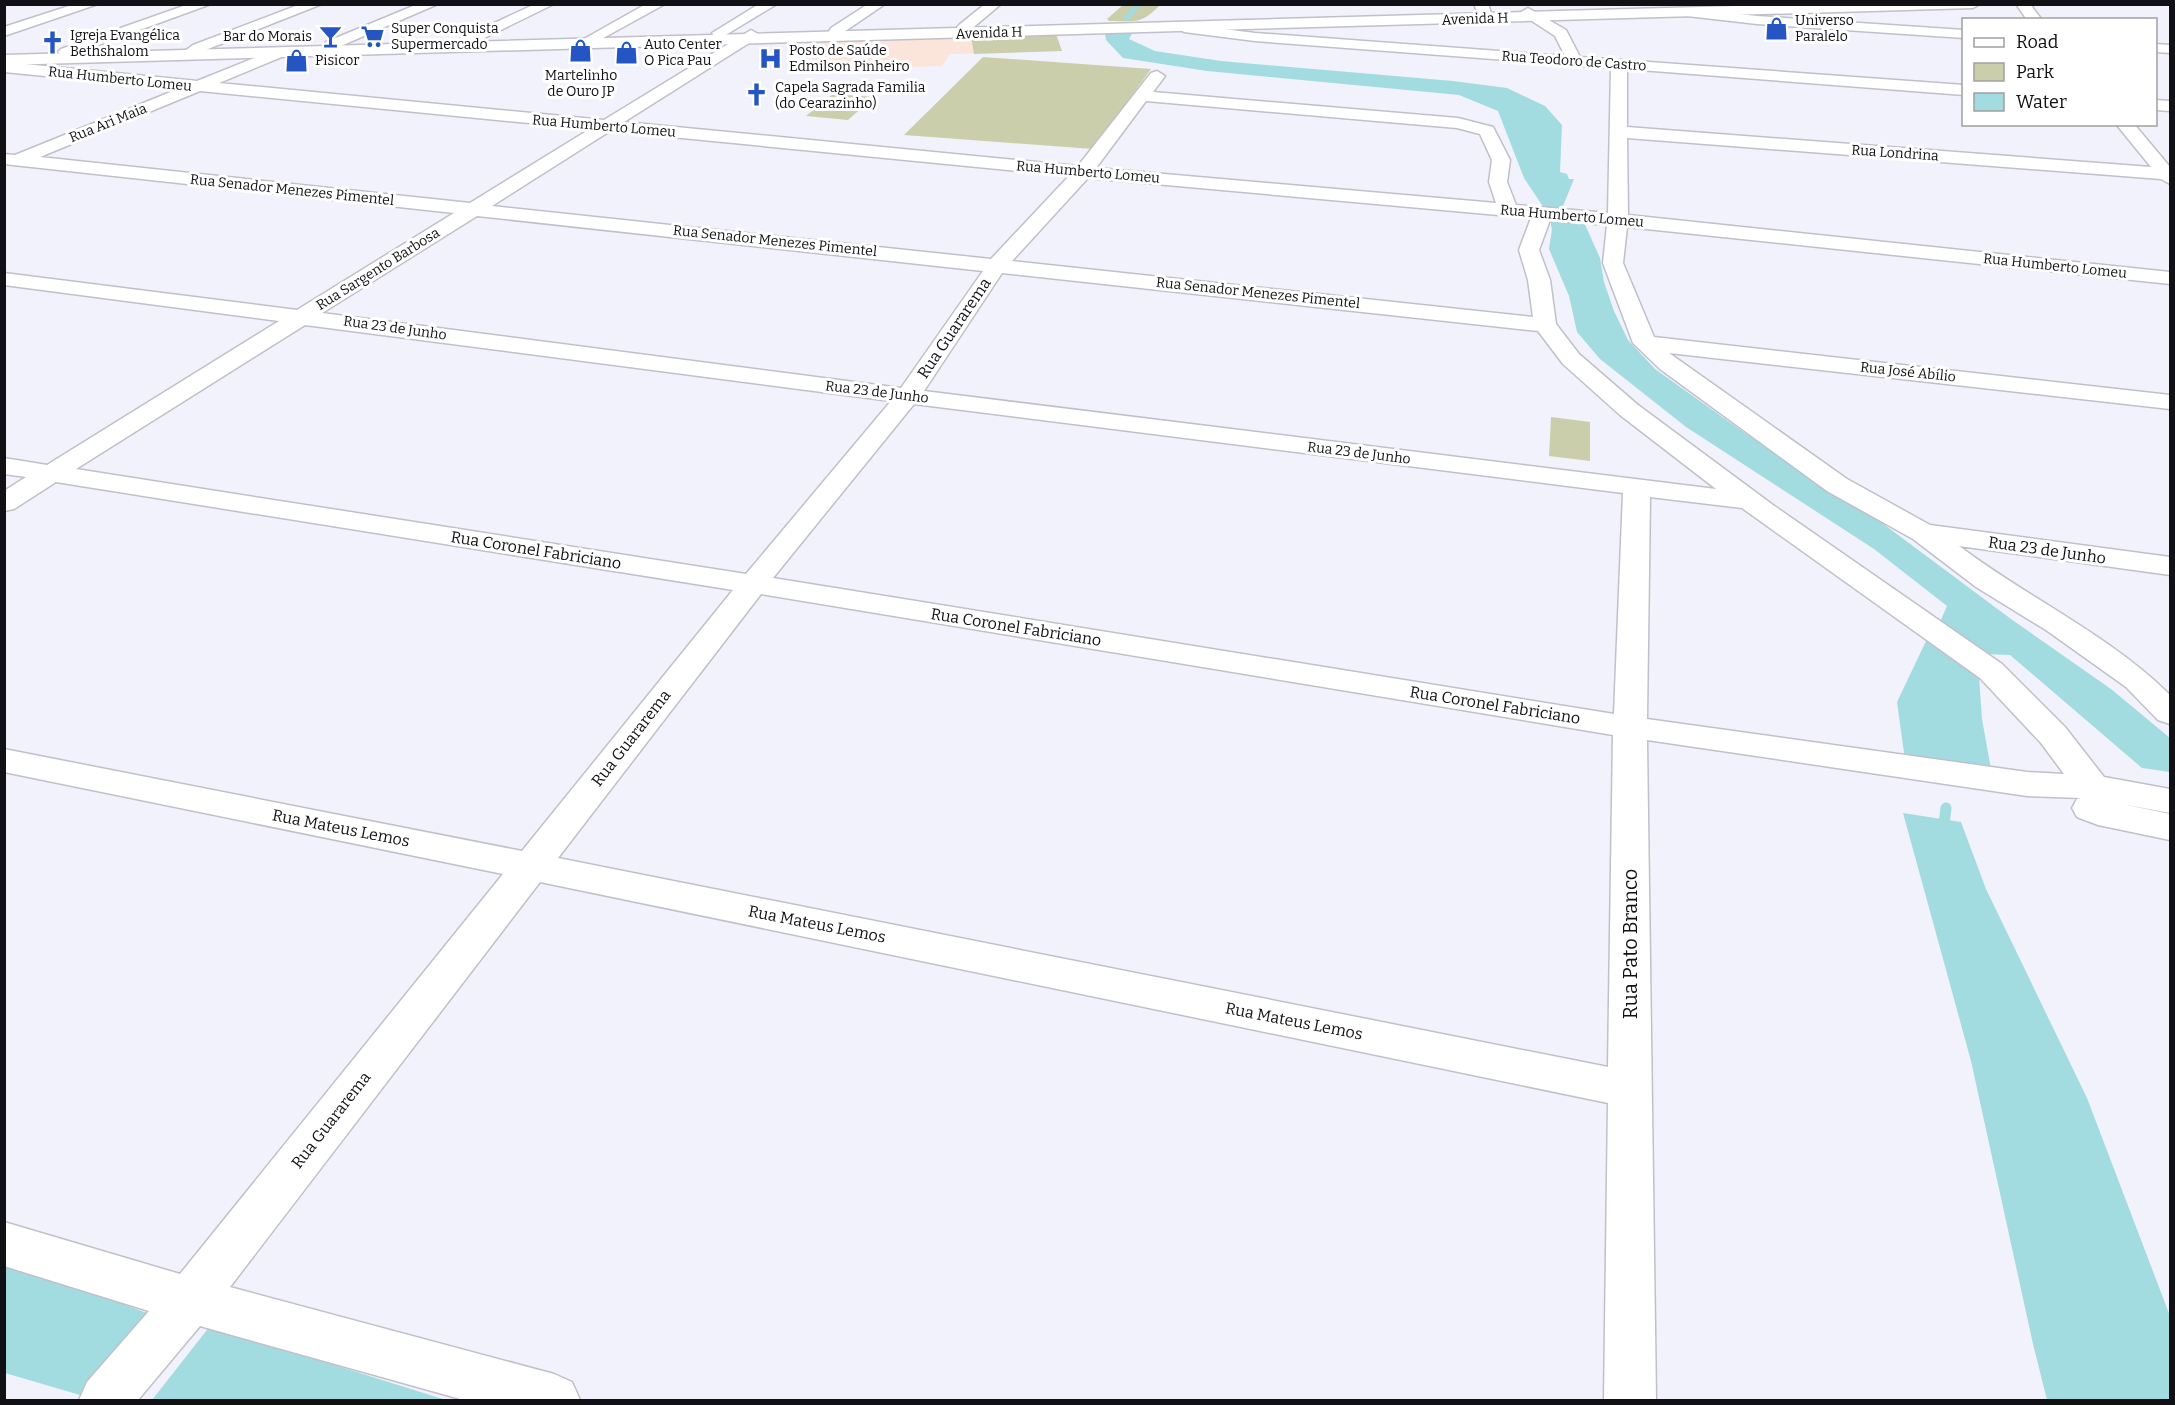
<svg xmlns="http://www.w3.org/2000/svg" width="2175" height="1405" font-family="Bitter,serif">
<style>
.education{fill:#fbe4d9}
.green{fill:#cbceaa}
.water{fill:#a2dce1}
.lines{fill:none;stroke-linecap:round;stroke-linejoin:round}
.stream-far1{stroke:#a2dce1;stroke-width:5}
.stream{stroke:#a2dce1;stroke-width:11}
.street-casing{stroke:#c0c0ca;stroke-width:3}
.secondary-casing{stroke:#c0c0ca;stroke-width:3}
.street{fill:#fff;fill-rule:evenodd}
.secondary{fill:#fff;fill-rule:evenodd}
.labels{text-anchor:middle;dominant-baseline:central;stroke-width:6;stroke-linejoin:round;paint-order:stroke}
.far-street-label{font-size:14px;fill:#111115;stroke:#fff}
.far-poi-label{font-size:14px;fill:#111115;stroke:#fff;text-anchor:start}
.street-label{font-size:16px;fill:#111115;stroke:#fff}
.near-street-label{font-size:20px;fill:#111115;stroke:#fff}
</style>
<rect width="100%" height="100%" fill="#f2f2fc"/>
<!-- education -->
<polygon class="education" points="1056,34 1062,51 950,54 942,66 810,70 815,41"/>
<!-- green -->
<g class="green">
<path d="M1123,5V4L1160,5C1141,25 1135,21 1109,21L1107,19Z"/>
<polygon points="1056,34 1062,51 974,54 971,36"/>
<polygon points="983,57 1151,69 1093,149 904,135"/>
<polygon points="833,94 874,97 848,120 806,116"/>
<polygon points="1551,417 1590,422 1590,461 1549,456"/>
</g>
<!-- water -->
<g class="water">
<polygon points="1133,32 1129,39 1155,51 1221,61 1453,81 1507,88 1545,106 1562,125 1560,172 1567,174 1569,179 1574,179 1561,211 1544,208 1524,178 1498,111 1459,95 1207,71 1123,58 1106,40 1105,34"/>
<polygon points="1549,217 1583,220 1600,258 1604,282 1614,311 1628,340 1655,369 1742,431 1870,514 2011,619 2111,689 2170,738 2170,772 2142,768 2010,655 1984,654 1940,622 1947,606 1874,549 1686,427 1600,359 1577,332 1569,296 1549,249 1552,229"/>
<polygon points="1927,639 1979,676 1982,719 1992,775 1905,760 1897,702"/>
<polygon points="1903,813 1961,822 1986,889 2087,1098 2170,1316 2170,1400 2047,1400 2033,1344 1971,1061"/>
<polygon points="4,1267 86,1290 160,1318 97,1400 5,1373"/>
<polygon points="210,1326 446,1400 152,1400"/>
</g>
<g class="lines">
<!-- stream-far1 -->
<polyline class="stream-far1" points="1126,18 1139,4"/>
<!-- stream -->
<polyline class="stream" points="1943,832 1946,808"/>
<defs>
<g id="street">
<polygon points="75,4 98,4 4,36 4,27"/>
<polygon points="189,4 211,4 71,55 61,55 58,52 61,49"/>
<polygon points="301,4 322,4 203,51 191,59 181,59 178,56 193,45"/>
<polygon points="418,4 438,4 336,48 331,49 324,45 326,42"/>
<polygon points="535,4 554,4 470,45 465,46 458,42 460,39"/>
<polygon points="646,4 665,4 596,42 591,43 584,39"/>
<polygon points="759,4 777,4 724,36 714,36 712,33"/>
<polygon points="868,4 885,4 841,34 831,34 829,31 831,28"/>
<polygon points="985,4 1001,4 969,31 959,31 957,28 959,25"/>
<polygon points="1474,4 1488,4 1491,13 1484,17 1479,16"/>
<polygon points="2016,4 2030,4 2042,20 2027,20"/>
<path d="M1528,8L1566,30L1580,57L1964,85V95L1627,69V127L2151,167L2116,124H2134L2170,167V184L2161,179L1627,138L1628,215L2170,272V284L1627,227L1623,263L1654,337L2170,395V409L1669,353L1847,479L1930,525L2170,557V575L1959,546C2028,598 2108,634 2170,695V724L2158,720L2126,687L2046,630L1976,587L1913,539L1827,491L1660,369L1633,343L1603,263L1607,225L1550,220L1539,250L1550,280L1556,324L1579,354L1638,405L1773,505L2002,664L2065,727L2104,777L2170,789V813L2122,804L2170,814V840L2098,825L2077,817L2072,808L2077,799L2081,798L2027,796L1647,740L1656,1400H1604L1608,1103L540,882L230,1287L554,1374L572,1382L580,1400H464L200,1326L138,1400H79L87,1382L149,1311L4,1266V1222L180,1274L503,874L4,772V749L522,851L733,590L56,482L14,509L4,511V491L26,477L4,474V458L47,465L279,321L4,285V273L297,310L454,213L4,164V154L15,155L178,89L4,72V62L197,81L279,48L284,50L287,53L284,56L219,83L604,120L751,30L758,34L749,43L624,122L1078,166L1151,73L1157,71L1165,76L1153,92L1458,118L1493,127L1510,160L1507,182L1516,205L1608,213L1611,68L1255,41L1184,32L1177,28L1184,24L1255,33L1565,56L1555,36L1523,15L1521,12ZM200,91L590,129L470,203L40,157ZM1146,101L1457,128L1480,134L1492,160L1489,182L1496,203L1096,168ZM610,131L1069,176L991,259L492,206ZM1088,178L1531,218L1519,250L1528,280L1533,317L1012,261ZM477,216L983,271L901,388L322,313ZM1002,273L1538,331L1563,364L1620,415L1716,489L924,391ZM305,325L891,401L746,574L76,469ZM914,404L1623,493L1614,714L773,578ZM1650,497L1742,508L1980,678L2041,743L2064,774L2027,772L1647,719ZM761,594L1613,735L1608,1067L558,858Z"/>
<polygon points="1692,9 1757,16 1964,30 1964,38 1757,24 1687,16 1685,13 1687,10"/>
<polygon points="2156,44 2170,45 2170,53 2156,52"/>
<polygon points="2156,100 2170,101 2170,111 2156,110"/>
</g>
<polygon id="secondary" points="1809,4 1980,4 1973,8 4,65 4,55"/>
</defs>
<!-- street casing -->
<use href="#street" class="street-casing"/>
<!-- secondary casing -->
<use href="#secondary" class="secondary-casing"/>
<!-- street -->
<use href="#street" class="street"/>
<!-- secondary -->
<use href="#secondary" class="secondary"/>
</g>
<!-- icons -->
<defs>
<symbol id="shop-bare" viewBox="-9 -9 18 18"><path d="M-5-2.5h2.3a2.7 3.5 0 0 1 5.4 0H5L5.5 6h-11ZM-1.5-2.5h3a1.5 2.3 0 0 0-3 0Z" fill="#2555c2" stroke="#fff" stroke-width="2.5" paint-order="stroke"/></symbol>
<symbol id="bar-bare" viewBox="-9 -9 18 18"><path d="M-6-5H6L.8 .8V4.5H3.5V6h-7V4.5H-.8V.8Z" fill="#2555c2" stroke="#fff" stroke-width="2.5" paint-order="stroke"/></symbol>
<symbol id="supermarket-bare" viewBox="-9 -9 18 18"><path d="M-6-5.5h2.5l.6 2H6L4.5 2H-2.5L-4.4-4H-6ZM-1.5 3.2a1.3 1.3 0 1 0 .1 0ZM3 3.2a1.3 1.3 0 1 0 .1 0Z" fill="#2555c2" stroke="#fff" stroke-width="2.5" paint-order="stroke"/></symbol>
<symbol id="church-bare" viewBox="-9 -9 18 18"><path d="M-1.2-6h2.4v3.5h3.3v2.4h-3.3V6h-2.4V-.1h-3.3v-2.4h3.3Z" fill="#2555c2" stroke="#fff" stroke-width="2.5" paint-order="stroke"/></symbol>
<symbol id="hospital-bare" viewBox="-9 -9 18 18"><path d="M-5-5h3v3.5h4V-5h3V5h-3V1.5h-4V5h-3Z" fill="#2555c2" stroke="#fff" stroke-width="2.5" paint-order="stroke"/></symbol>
</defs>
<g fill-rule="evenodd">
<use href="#shop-bare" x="1760" y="12" width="33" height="33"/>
<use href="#bar-bare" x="314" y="20" width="33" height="33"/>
<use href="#supermarket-bare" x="356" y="20" width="33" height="33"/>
<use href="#church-bare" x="36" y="26" width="33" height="33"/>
<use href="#shop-bare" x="564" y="34" width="33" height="33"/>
<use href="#shop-bare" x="610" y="36" width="33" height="33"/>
<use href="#hospital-bare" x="754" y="42" width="33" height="33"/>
<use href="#shop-bare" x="280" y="44" width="33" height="33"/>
<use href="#church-bare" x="740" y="78" width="33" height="33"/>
</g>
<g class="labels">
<!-- far-street labels -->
<g class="far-street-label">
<text transform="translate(1475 19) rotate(-2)">Avenida H</text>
<text transform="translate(989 33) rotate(-2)">Avenida H</text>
<text transform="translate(1574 61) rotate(4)">Rua Teodoro de Castro</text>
<text transform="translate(120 79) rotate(6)">Rua Humberto Lomeu</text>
<text transform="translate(108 123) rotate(-22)">Rua Ari Maia</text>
<text transform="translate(604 126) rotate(5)">Rua Humberto Lomeu</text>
<text transform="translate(1895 153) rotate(4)">Rua Londrina</text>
<text transform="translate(1088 172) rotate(5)">Rua Humberto Lomeu</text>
<text transform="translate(292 190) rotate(6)">Rua Senador Menezes Pimentel</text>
<text transform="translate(1572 216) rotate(5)">Rua Humberto Lomeu</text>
<text transform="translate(775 241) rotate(6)">Rua Senador Menezes Pimentel</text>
<text transform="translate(2055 266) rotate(6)">Rua Humberto Lomeu</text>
<text transform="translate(378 269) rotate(-32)">Rua Sargento Barbosa</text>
<text transform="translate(1258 293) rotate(6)">Rua Senador Menezes Pimentel</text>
<text transform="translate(395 328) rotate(8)">Rua 23 de Junho</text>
<text transform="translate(1908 372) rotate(6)">Rua José Abílio</text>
<text transform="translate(877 392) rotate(7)">Rua 23 de Junho</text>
<text transform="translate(1359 453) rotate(7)">Rua 23 de Junho</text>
</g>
<!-- far-poi labels -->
<g class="far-poi-label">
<text x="1795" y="20">Universo<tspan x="1795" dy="16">Paralelo</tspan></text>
<text x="391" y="28">Super Conquista<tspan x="391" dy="16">Supermercado</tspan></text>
<text x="70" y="35">Igreja Evangélica<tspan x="70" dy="16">Bethshalom</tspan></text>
<text x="312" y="36" text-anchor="end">Bar do Morais</text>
<text x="644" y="44">Auto Center<tspan x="644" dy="16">O Pica Pau</tspan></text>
<text x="789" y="50">Posto de Saúde<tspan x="789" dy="16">Edmilson Pinheiro</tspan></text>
<text x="315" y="60">Pisicor</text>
<text x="581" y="75" text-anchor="middle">Martelinho<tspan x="581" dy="16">de Ouro JP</tspan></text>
<text x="775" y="87">Capela Sagrada Familia<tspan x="775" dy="16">(do Cearazinho)</tspan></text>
</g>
<!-- street labels -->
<g class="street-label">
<text transform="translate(954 328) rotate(-56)">Rua Guararema</text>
<text transform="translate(536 550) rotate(9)">Rua Coronel Fabriciano</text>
<text transform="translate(2047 550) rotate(8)">Rua 23 de Junho</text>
<text transform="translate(1016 627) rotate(9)">Rua Coronel Fabriciano</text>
<text transform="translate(1495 705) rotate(9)">Rua Coronel Fabriciano</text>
<text transform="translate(631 738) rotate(-52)">Rua Guararema</text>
<text transform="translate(341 828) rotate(11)">Rua Mateus Lemos</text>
<text transform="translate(817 924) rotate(11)">Rua Mateus Lemos</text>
<text transform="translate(1294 1021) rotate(11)">Rua Mateus Lemos</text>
<text transform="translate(331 1120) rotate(-52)">Rua Guararema</text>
</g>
<!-- near-street labels -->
<g class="near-street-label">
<text transform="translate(1630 944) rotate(-90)">Rua Pato Branco</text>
</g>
</g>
<!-- border -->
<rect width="2175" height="1405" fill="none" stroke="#111115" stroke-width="12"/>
<!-- legend -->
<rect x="1962" y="18" width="195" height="108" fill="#ffffff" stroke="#a0a0a1" stroke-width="1.5"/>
<rect x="1974" y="38" width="30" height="9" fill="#ffffff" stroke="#a0a0a1" stroke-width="1.5"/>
<text x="2016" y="48" font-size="18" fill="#111115">Road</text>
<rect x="1974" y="63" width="30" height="18" fill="#cbceaa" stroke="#a0a0a1" stroke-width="1.5"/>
<text x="2016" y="78" font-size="18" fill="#111115">Park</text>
<rect x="1974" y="93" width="30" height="18" fill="#a2dce1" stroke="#a0a0a1" stroke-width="1.5"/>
<text x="2016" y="108" font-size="18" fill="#111115">Water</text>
</svg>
